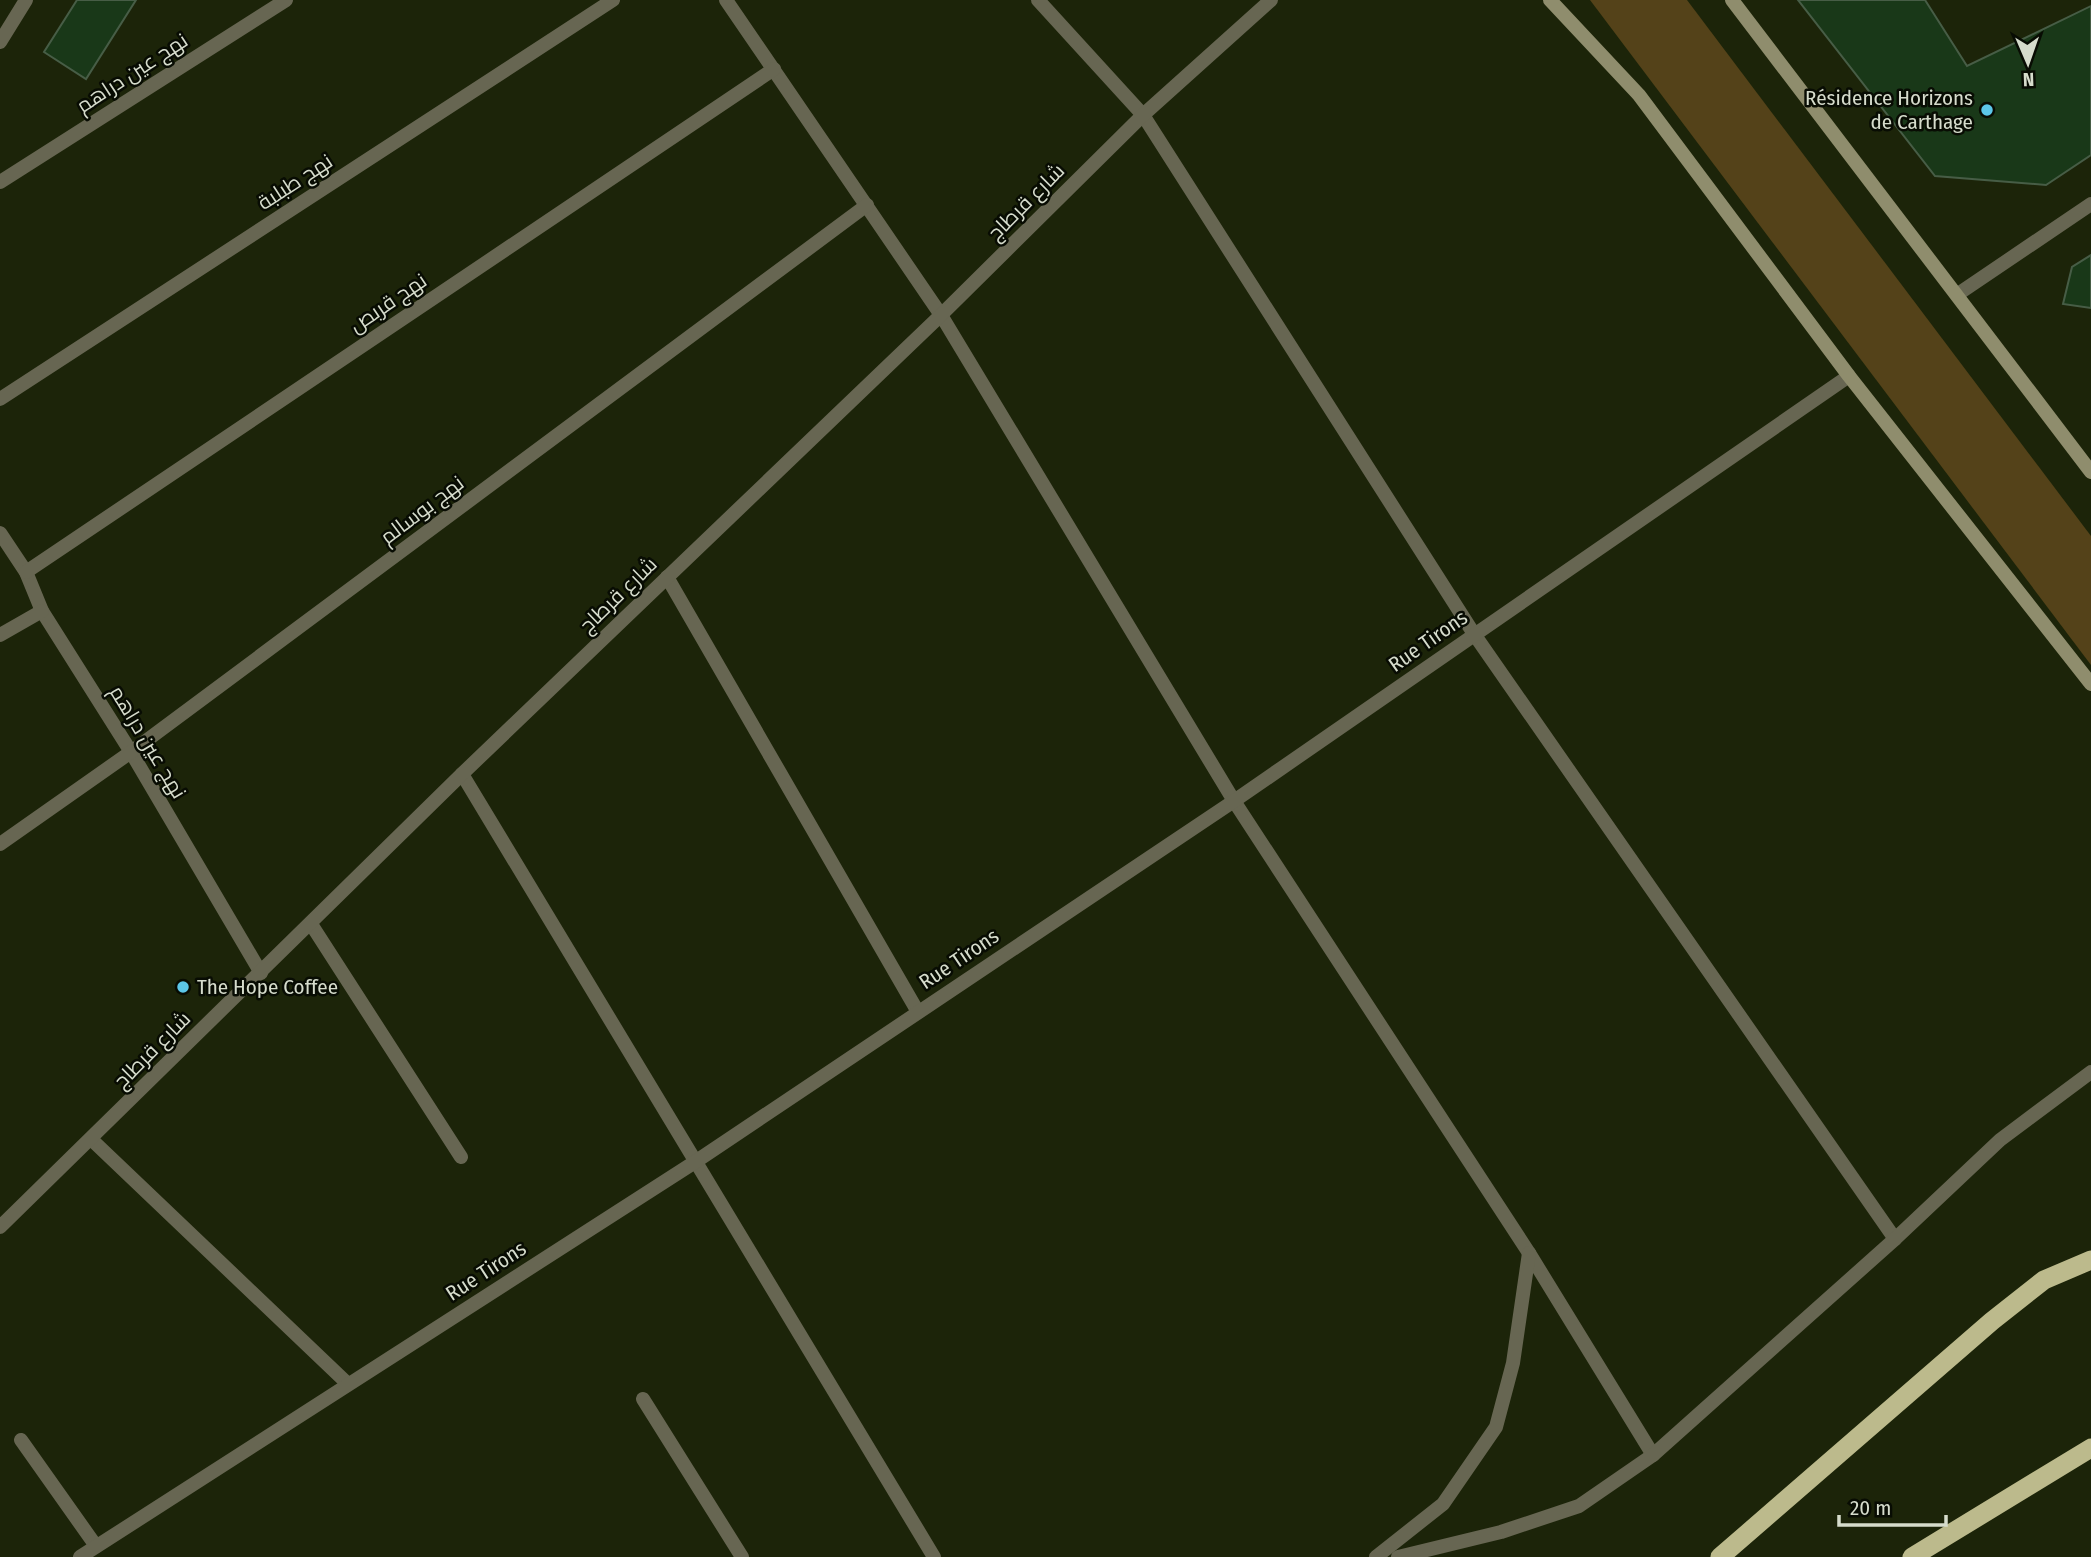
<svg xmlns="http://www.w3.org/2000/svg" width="2091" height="1557" font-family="'Fira Sans Condensed',Cairo,sans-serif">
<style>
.green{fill:#544219}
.building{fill:#193818;stroke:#475d46;stroke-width:2}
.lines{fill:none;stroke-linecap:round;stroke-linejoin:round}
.service{stroke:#676652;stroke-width:14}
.minor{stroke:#676652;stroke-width:14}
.tertiary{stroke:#676652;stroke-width:14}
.secondary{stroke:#8f8d6d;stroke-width:14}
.trunk{stroke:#bcba8c;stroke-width:19}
.poi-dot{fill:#5cc7e8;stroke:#080c03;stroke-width:2.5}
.labels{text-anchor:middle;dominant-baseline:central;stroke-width:5;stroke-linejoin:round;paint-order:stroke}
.street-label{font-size:21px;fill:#d6dccc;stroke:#080c03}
.poi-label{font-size:21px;fill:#d6dccc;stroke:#080c03;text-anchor:end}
</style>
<rect width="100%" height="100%" fill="#1c2409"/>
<!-- green -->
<polygon class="green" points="1590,0 1687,0 2091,536 2091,665"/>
<!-- building -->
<g class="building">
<polygon points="77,0 136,0 86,79 44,52"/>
<polygon points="1798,0 1925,0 1967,66 2091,6 2091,155 2046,185 1935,176"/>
<polygon points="2091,255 2091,308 2063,304 2072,267"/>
</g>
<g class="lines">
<!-- service -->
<polyline class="service" points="643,1399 742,1557"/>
<!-- minor -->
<g class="minor">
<polyline points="726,0 941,315 1234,801 1529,1253 1653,1455"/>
<polyline points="1038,0 1143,115 1474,634 1895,1239"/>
<polyline points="0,42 26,0"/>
<polyline points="0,182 286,0"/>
<polyline points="1958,294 2091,204"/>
<polyline points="0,399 613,0"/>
<polyline points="0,533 26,572 42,611 131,752 261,973"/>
<polyline points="26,572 774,69"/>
<polyline points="667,577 918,1012"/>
<polyline points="0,635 42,611"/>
<polyline points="462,774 934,1557"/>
<polyline points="0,844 131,752 867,205"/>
<polyline points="311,924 461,1157"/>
<polyline points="92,1140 348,1384"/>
<polyline points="21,1440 96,1546"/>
<polyline points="80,1557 695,1162 1234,801 1849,376"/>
<polyline points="1376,1557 1443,1504 1496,1427 1513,1363 1529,1253"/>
<polyline points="1398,1557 1501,1532 1579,1506 1653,1455 1895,1239 2000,1140 2091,1072"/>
</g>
<!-- tertiary -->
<polyline class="tertiary" points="0,1227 462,774 941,315 1143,115 1271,0"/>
<!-- secondary -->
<g class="secondary">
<polyline points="1550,0 1639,95 1849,376 2091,684"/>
<polyline points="1732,0 2091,472"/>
</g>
<!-- trunk -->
<g class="trunk">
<polyline points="1720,1557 1992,1321 2044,1280 2091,1260"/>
<polyline points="1912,1557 2091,1448"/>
</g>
</g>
<!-- markers -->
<g class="poi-dot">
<circle cx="1987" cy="110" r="7"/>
<circle cx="183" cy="987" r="7"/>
</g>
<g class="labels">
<!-- street labels -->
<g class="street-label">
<text transform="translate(132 73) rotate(-33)">نهج عين دراهم</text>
<text transform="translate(295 182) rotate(-33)">نهج طبلبة</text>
<text transform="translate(1026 202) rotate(-45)">شارع قرطاج</text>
<text transform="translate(388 303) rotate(-34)">نهج قربص</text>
<text transform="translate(422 510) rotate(-37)">نهج بوسالم</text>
<text transform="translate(618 595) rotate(-44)">شارع قرطاج</text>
<text transform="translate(1428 641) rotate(-35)">Rue Tirons</text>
<text transform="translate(148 742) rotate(59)">نهج عين دراهم</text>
<text transform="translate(959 959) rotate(-34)">Rue Tirons</text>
<text transform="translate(152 1050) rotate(-45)">شارع قرطاج</text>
<text transform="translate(486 1271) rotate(-33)">Rue Tirons</text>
</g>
<!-- poi labels -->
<g class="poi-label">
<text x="1973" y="98">Résidence Horizons<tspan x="1973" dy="24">de Carthage</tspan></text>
<text x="197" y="987" text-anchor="start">The Hope Coffee</text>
</g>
</g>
<!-- north arrow -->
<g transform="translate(2028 63) rotate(178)" stroke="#080c03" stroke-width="5" paint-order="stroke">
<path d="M0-5L12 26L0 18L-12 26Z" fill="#d6dccc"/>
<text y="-10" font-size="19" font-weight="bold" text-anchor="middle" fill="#d6dccc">N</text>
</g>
<!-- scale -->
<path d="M1839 1515v10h107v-10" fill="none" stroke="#d6dccc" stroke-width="3.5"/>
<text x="1850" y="1515" font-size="21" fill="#d6dccc" stroke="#080c03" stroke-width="5" paint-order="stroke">20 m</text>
</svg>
